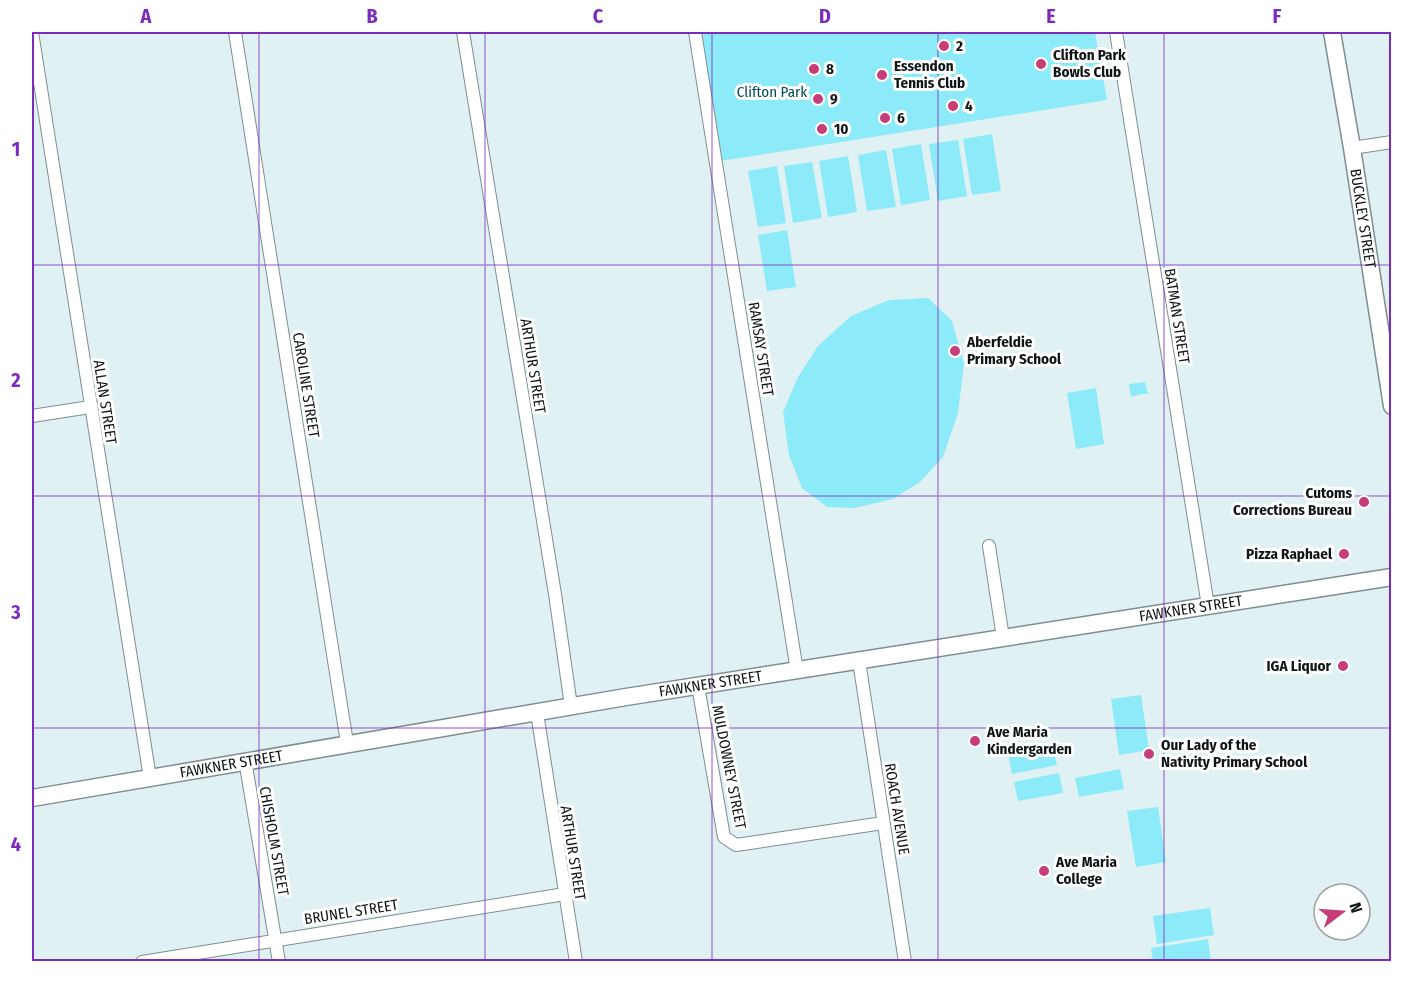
<svg xmlns="http://www.w3.org/2000/svg" width="1423" height="993" font-family="'Fira Sans Condensed',sans-serif">
<style>
.green{fill:#8deaf8}
.lines{fill:none;stroke-linecap:round;stroke-linejoin:round}
.street-casing{stroke:#7d8d90;stroke-width:14}
.secondary-casing{stroke:#7d8d90;stroke-width:19}
.street{stroke:#fff;stroke-width:12}
.secondary{stroke:#fff;stroke-width:16}
.grid{fill:none;stroke:#7b2cbf;stroke-width:1.5;stroke-opacity:0.55}
.poi-dot{fill:#c63d79;stroke:#fff;stroke-width:2}
.labels{text-anchor:middle;dominant-baseline:central;stroke-width:6;stroke-linejoin:round;paint-order:stroke}
.poi-label{font-size:15px;font-weight:bold;fill:#101617;stroke:#fff;text-anchor:start}
.park-label{font-size:15px;fill:#044b53;stroke:#fff}
.street-label{font-size:15px;fill:#101617;stroke:#fff}
.neatline{fill:none;stroke:#7b2cbf;stroke-width:2}
.grid-label{font-size:20px;text-anchor:middle;font-weight:bold;fill:#7b2cbf}
</style>
<rect width="100%" height="100%" fill="#e0f1f4"/>
<!-- green -->
<g class="green">
<polygon points="702,32 1095,32 1107,100 721,161"/>
<polygon points="992,134 1001,191 972,195 963,139"/>
<polygon points="958,140 967,196 938,201 929,144"/>
<polygon points="921,144 930,200 901,205 892,149"/>
<polygon points="886,150 896,207 867,211 858,155"/>
<polygon points="848,156 857,212 828,217 819,161"/>
<polygon points="812,162 822,218 793,223 784,166"/>
<polygon points="777,166 786,223 758,227 748,171"/>
<polygon points="787,230 796,287 767,291 758,235"/>
<polygon points="928,298 952,321 964,364 958,413 943,457 920,482 893,499 854,508 827,507 802,488 789,455 783,412 798,377 818,346 851,316 889,300"/>
<polygon points="1145,382 1148,394 1141,394 1131,397 1129,384"/>
<polygon points="1096,388 1104,444 1076,449 1067,393"/>
<polygon points="1141,695 1149,750 1119,755 1111,699"/>
<polygon points="1053,746 1057,765 1012,774 1008,754"/>
<polygon points="1120,769 1124,789 1079,797 1075,778"/>
<polygon points="1059,773 1063,793 1018,801 1014,782"/>
<polygon points="1158,807 1166,862 1136,867 1127,811"/>
<polygon points="1210,908 1214,935 1157,944 1153,916"/>
<polygon points="1208,939 1211,961 1153,961 1151,948"/>
</g>
<g class="lines">
<defs>
<g id="street">
<polyline points="32,32 150,778"/>
<polyline points="235,32 347,743"/>
<polyline points="463,32 555,594 571,706"/>
<polyline points="695,32 797,671"/>
<polyline points="1116,32 1208,606"/>
<polyline points="1352,148 1392,142"/>
<polyline points="32,416 90,407"/>
<polyline points="989,546 1003,638"/>
<polyline points="859,661 905,962"/>
<polyline points="698,686 724,837 736,845 883,823"/>
<polyline points="537,713 576,962"/>
<polyline points="245,760 279,962"/>
<polyline points="142,962 565,894"/>
</g>
<g id="secondary">
<path id="s1" d="M1332,32L1352,148L1392,406"/>
<path id="s2" d="M32,798L626,697L1392,577"/>
</g>
</defs>
<!-- street casing -->
<use href="#street" class="street-casing"/>
<!-- secondary casing -->
<use href="#secondary" class="secondary-casing"/>
<!-- street -->
<use href="#street" class="street"/>
<!-- secondary -->
<use href="#secondary" class="secondary"/>
</g>
<!-- grid -->
<path class="grid" d="M259,32V962M485,32V962M712,32V962M938,32V962M1164,32V962M32,265H1392M32,496H1392M32,728H1392"/>
<!-- markers -->
<g class="poi-dot">
<circle cx="944" cy="46" r="6"/>
<circle cx="1041" cy="64" r="6"/>
<circle cx="814" cy="69" r="6"/>
<circle cx="882" cy="75" r="6"/>
<circle cx="818" cy="99" r="6"/>
<circle cx="953" cy="106" r="6"/>
<circle cx="885" cy="118" r="6"/>
<circle cx="822" cy="129" r="6"/>
<circle cx="955" cy="351" r="6"/>
<circle cx="1364" cy="502" r="6"/>
<circle cx="1344" cy="554" r="6"/>
<circle cx="1343" cy="666" r="6"/>
<circle cx="975" cy="741" r="6"/>
<circle cx="1149" cy="754" r="6"/>
<circle cx="1044" cy="871" r="6"/>
</g>
<g class="labels">
<!-- poi labels -->
<g class="poi-label">
<text x="956" y="46">2</text>
<text x="1053" y="55">Clifton Park<tspan x="1053" dy="17">Bowls Club</tspan></text>
<text x="894" y="66">Essendon<tspan x="894" dy="17">Tennis Club</tspan></text>
<text x="826" y="69">8</text>
<text x="830" y="99">9</text>
<text x="965" y="106">4</text>
<text x="897" y="118">6</text>
<text x="834" y="129">10</text>
<text x="967" y="342">Aberfeldie<tspan x="967" dy="17">Primary School</tspan></text>
<text x="1352" y="493" text-anchor="end">Cutoms<tspan x="1352" dy="17">Corrections Bureau</tspan></text>
<text x="1332" y="554" text-anchor="end">Pizza Raphael</text>
<text x="1331" y="666" text-anchor="end">IGA Liquor</text>
<text x="987" y="732">Ave Maria<tspan x="987" dy="17">Kindergarden</tspan></text>
<text x="1161" y="745">Our Lady of the<tspan x="1161" dy="17">Nativity Primary School</tspan></text>
<text x="1056" y="862">Ave Maria<tspan x="1056" dy="17">College</tspan></text>
</g>
<!-- park labels -->
<g class="park-label">
<text x="772" y="92">Clifton Park</text>
</g>
<!-- street labels -->
<g class="street-label">
<text stroke="none"><textPath href="#s1" startOffset="189">BUCKLEY STREET</textPath></text>
<text transform="translate(1177 316) rotate(81)">BATMAN STREET</text>
<text transform="translate(761 349) rotate(81)">RAMSAY STREET</text>
<text transform="translate(533 366) rotate(81)">ARTHUR STREET</text>
<text transform="translate(306 385) rotate(81)">CAROLINE STREET</text>
<text transform="translate(105 402) rotate(81)">ALLAN STREET</text>
<text stroke="none"><textPath href="#s2" startOffset="1174">FAWKNER STREET</textPath></text>
<text stroke="none"><textPath href="#s2" startOffset="688">FAWKNER STREET</textPath></text>
<text stroke="none"><textPath href="#s2" startOffset="202">FAWKNER STREET</textPath></text>
<text transform="translate(729 767) rotate(79)">MULDOWNEY STREET</text>
<text transform="translate(897 809) rotate(81)">ROACH AVENUE</text>
<text transform="translate(274 841) rotate(80)">CHISHOLM STREET</text>
<text transform="translate(573 853) rotate(81)">ARTHUR STREET</text>
<text transform="translate(351 912) rotate(-9)">BRUNEL STREET</text>
</g>
</g>
<!-- border -->
<rect width="1423" height="993" fill="none" stroke="#ffffff" stroke-width="66"/>
<!-- north arrow -->
<g transform="translate(1342 912) rotate(73)"><circle r="28" fill="#ffffff" stroke="#9fa2a2" stroke-width="1.5"/>
<path d="M0-4.5L10 22L0 15L-10 22Z" fill="#c63d79"/>
<text y="-9" font-size="16" font-weight="bold" text-anchor="middle" fill="#101617">N</text>
</g>
<rect x="33" y="33" width="1357" height="927" class="neatline"/>
<g class="grid-label">
<text x="146" y="23">A</text>
<text x="372" y="23">B</text>
<text x="598" y="23">C</text>
<text x="825" y="23">D</text>
<text x="1051" y="23">E</text>
<text x="1277" y="23">F</text>
<text x="16" y="156">1</text>
<text x="16" y="387">2</text>
<text x="16" y="619">3</text>
<text x="16" y="851">4</text>
</g>
</svg>
